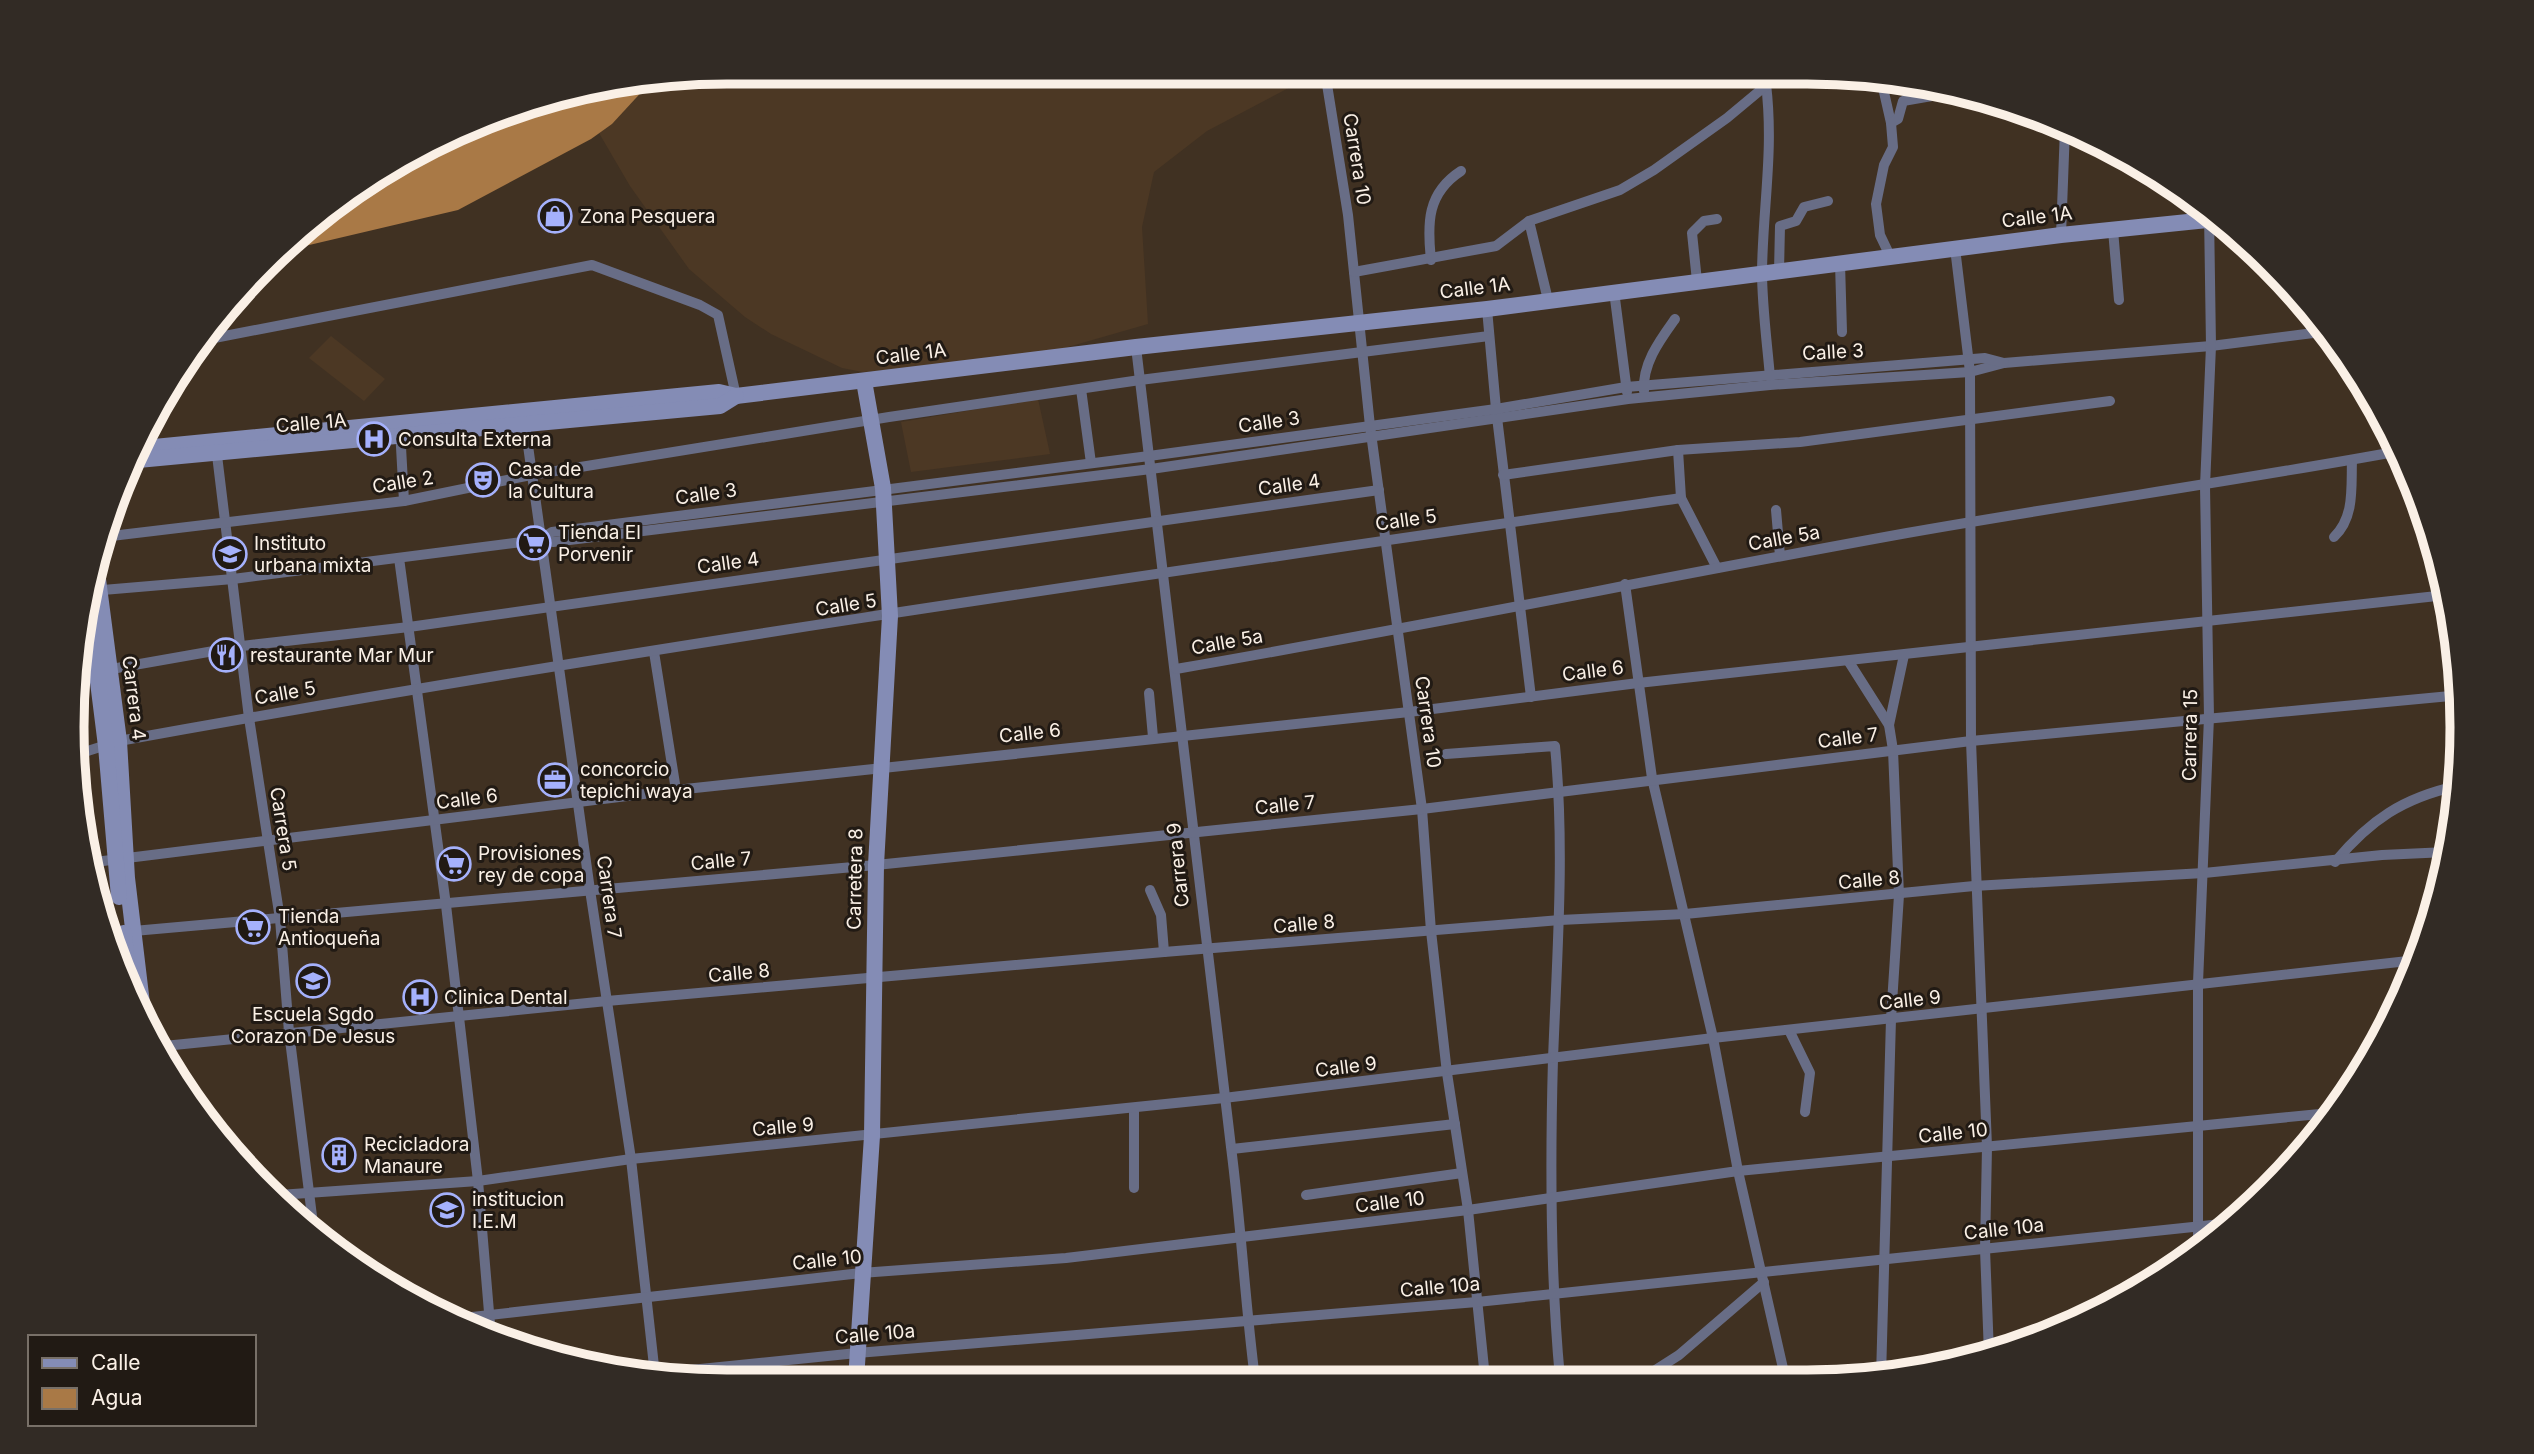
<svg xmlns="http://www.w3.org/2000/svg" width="2534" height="1454" font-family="Inter,sans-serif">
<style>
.built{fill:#4c3824}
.water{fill:#a97946}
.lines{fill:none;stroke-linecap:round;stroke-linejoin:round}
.street{stroke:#686d86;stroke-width:10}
.secondary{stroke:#848cb5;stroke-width:16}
.labels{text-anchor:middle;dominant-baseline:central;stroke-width:6;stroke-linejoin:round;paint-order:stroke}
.street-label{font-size:19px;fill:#faf0e6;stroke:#211a14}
.poi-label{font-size:19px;fill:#faf0e6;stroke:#211a14;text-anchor:start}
.rim{fill:none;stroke:#faf0e6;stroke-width:9}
</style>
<rect width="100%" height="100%" fill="#403122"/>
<!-- built -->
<g class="built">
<polygon points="727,72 1319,72 1207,131 1154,172 1142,227 1148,324 1061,349 991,361 863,372 842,368 771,334 745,317 689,269 630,186 599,133 612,124 648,85"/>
<polygon points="331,336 385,379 364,401 309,358"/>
<polygon points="1038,399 1050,454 911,472 901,422"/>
</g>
<!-- water -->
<polygon class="water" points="648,85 612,124 591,139 458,210 288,250 328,207 517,106"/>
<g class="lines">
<!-- street -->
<g class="street">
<polyline points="1325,72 1348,215 1370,426 1422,809 1431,931 1447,1073 1468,1210 1485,1378"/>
<polyline points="1881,79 1891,123"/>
<path d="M1766,84C1774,150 1763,205 1762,271C1762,306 1767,342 1770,377"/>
<polyline points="1529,221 1548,300"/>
<polyline points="2113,230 2119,300"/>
<polyline points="2061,235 2065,128"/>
<polyline points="1955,248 1970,372 1971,741 1987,1147 1985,1249 1989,1354"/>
<polyline points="1890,256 1880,235 1876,204 1884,165 1893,147 1891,123 1898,119 1903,101 1949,93"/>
<path d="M1431,260C1427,223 1427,193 1461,171"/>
<polyline points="1840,263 1842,332"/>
<polyline points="1779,271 1780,226 1796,221 1804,207 1828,201"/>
<polyline points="1354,272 1496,246 1529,221 1620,190 1654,170 1727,118 1781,73"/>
<polyline points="1697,281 1692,233 1704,221 1717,219"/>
<polyline points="1614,291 1627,392"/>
<polyline points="1487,309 1496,409 1531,697"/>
<polyline points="204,340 592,265 700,305 718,315 736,396"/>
<path d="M1136,347C1169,614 1197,881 1231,1147C1241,1224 1245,1302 1255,1379"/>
<polyline points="1081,389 1091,463"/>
<path d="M1644,391C1642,364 1660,340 1675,319"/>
<polyline points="524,417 590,890 631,1159 655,1375"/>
<polyline points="400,429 404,501"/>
<polyline points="216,447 249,718 280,919 289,1032 313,1224"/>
<polyline points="1503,475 1678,450 1800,442 2110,401"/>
<polyline points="1681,498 1717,568"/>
<polyline points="1776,510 1780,556"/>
<polyline points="103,537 404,501 531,475 889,417 1140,380 1489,336"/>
<path d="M2334,537C2355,517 2351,487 2352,460"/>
<polyline points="541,539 553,542 1151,469 1628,399 1770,385 1970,372 2004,363 2211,346 2329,331"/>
<polyline points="399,558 446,905 478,1181 491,1336"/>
<polyline points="1625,584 1652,778 1713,1038 1738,1171 1785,1377"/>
<polyline points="91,591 233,579 522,542 541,539 552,532 1149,456 1496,409 1626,387 1985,358 2004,363"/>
<polyline points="654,652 676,790"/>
<polyline points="1849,662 1889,725 1893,750 1899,895 1891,1019 1881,1377"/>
<path d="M1176,669C1420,627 1663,577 1907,533C2071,504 2236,481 2400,451"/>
<polyline points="83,674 242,646 409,627 1379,490"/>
<polyline points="1149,693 1153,737"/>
<polyline points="1889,725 1904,655"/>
<path d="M1446,754L1555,746C1565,851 1557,954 1553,1059C1550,1166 1550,1272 1560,1378"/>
<path d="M75,755L119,741C637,647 1159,573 1681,498L1678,450"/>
<polyline points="95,862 676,790 1409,712 1638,683 2446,595"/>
<path d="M2335,862C2370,820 2403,798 2457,786"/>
<polyline points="1150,890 1161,915 1164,952"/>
<polyline points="111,933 876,865 1422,809 1971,741 2461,695"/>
<polyline points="1789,1030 1810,1073 1805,1112"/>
<polyline points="164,1046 607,1001 1164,952 1560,920 1685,914 1974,886 2204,873 2382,855 2447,852"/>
<polyline points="1134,1108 1134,1188"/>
<polyline points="1232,1149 1455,1124"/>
<polyline points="279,1195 478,1181 631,1159 1224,1098 1713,1038 2417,960"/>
<polyline points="1306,1195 1462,1173"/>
<polyline points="2198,1250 2198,983 2209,717 2205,486 2211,346 2209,213"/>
<polyline points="454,1319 861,1273 1066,1258 1468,1210 1738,1171 2330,1113"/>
<polyline points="651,1374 857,1353 1477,1302 2231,1223"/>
<polyline points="1643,1378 1679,1355 1764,1282"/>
</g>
<!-- secondary -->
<g class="secondary">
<polyline points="144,448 719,392 736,396 1136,347 1487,309 2061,235 2217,219"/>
<polyline points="138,460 720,406 736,396"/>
<polyline points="95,556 119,741 127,878 143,1012"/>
<polyline points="89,610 106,746 119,897"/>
<polyline points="124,933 129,989"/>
<polyline points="856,1380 872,1136 876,865 890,616 883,488 864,381"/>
</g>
</g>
<!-- icons -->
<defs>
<symbol id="shop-ring" viewBox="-11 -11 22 22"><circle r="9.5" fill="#211a14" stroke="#a5b1fc" stroke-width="1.5"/><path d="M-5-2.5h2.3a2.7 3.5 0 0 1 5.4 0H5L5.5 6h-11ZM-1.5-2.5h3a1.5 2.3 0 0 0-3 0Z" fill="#a5b1fc"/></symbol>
<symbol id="hospital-ring" viewBox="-11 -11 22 22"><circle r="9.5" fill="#211a14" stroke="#a5b1fc" stroke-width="1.5"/><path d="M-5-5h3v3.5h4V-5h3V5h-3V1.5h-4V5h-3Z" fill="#a5b1fc"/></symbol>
<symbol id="theatre-ring" viewBox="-11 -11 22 22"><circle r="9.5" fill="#211a14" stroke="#a5b1fc" stroke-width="1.5"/><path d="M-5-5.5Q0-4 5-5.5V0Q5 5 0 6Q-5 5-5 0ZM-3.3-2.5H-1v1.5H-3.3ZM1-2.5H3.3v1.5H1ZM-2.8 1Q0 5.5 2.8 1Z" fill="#a5b1fc"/></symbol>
<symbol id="supermarket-ring" viewBox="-11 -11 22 22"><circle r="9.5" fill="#211a14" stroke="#a5b1fc" stroke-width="1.5"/><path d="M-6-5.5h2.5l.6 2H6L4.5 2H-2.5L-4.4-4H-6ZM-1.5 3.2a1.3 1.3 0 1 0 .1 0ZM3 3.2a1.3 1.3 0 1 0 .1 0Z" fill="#a5b1fc"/></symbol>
<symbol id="school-ring" viewBox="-11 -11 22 22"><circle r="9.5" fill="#211a14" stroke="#a5b1fc" stroke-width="1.5"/><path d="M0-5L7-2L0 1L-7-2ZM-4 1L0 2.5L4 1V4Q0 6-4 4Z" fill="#a5b1fc"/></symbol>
<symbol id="restaurant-ring" viewBox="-11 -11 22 22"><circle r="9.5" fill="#211a14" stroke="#a5b1fc" stroke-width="1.5"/><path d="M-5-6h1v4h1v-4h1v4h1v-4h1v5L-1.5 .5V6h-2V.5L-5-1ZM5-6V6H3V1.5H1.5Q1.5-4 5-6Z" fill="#a5b1fc"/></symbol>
<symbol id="office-ring" viewBox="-11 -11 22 22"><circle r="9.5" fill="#211a14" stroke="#a5b1fc" stroke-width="1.5"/><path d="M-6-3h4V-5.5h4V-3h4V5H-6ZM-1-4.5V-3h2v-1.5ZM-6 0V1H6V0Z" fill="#a5b1fc"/></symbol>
<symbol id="building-ring" viewBox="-11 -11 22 22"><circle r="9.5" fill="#211a14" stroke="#a5b1fc" stroke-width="1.5"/><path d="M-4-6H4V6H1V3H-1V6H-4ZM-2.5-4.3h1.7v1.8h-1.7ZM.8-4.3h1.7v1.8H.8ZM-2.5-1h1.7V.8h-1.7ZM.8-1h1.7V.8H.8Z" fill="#a5b1fc"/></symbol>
</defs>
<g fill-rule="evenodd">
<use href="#shop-ring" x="536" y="197" width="38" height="38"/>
<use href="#hospital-ring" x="355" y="420" width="38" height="38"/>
<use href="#theatre-ring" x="464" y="461" width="38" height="38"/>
<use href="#supermarket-ring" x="515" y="524" width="38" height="38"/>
<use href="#school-ring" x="211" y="535" width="38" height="38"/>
<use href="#restaurant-ring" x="207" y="636" width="38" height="38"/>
<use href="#office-ring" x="536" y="761" width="38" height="38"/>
<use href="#supermarket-ring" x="435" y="845" width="38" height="38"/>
<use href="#supermarket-ring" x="234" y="908" width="38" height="38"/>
<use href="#school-ring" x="294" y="962" width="38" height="38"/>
<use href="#hospital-ring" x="401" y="978" width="38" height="38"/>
<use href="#building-ring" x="320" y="1136" width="38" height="38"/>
<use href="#school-ring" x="428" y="1191" width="38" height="38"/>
</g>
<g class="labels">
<!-- street labels -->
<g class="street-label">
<text transform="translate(1357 159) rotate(81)">Carrera 10</text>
<text transform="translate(2037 217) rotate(-7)">Calle 1A</text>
<text transform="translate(1475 288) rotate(-7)">Calle 1A</text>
<text transform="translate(1833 352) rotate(-3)">Calle 3</text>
<text transform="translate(911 354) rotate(-7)">Calle 1A</text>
<text transform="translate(1269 422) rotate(-8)">Calle 3</text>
<text transform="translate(311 423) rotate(-5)">Calle 1A</text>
<text transform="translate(403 482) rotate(-9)">Calle 2</text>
<text transform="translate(1289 485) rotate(-8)">Calle 4</text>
<text transform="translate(706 494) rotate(-8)">Calle 3</text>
<text transform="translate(1406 520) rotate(-8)">Calle 5</text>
<text transform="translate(1784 538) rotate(-10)">Calle 5a</text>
<text transform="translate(728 563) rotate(-8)">Calle 4</text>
<text transform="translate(846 605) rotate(-9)">Calle 5</text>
<text transform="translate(1227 642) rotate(-10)">Calle 5a</text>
<text transform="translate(1593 671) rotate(-7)">Calle 6</text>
<text transform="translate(285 693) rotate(-10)">Calle 5</text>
<text transform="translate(134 698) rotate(83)">Carrera 4</text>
<text transform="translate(1428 722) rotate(82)">Carrera 10</text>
<text transform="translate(1030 733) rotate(-6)">Calle 6</text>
<text transform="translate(2190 735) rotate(-89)">Carrera 15</text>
<text transform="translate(1848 738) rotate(-7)">Calle 7</text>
<text transform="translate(467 799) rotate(-7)">Calle 6</text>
<text transform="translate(1285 805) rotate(-6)">Calle 7</text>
<text transform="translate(283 829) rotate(81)">Carrera 5</text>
<text transform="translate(721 861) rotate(-5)">Calle 7</text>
<text transform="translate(1178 865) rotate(-96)">Carrera 9</text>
<text transform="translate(855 879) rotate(-89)">Carretera 8</text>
<text transform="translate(1869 880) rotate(-5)">Calle 8</text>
<text transform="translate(609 897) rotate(82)">Carrera 7</text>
<text transform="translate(1304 924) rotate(-5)">Calle 8</text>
<text transform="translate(739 973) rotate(-5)">Calle 8</text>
<text transform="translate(1910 1000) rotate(-6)">Calle 9</text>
<text transform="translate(1346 1067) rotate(-7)">Calle 9</text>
<text transform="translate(783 1127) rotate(-5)">Calle 9</text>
<text transform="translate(1953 1133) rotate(-6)">Calle 10</text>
<text transform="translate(1390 1202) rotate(-7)">Calle 10</text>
<text transform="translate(2004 1229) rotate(-6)">Calle 10a</text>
<text transform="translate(827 1260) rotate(-6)">Calle 10</text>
<text transform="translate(1440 1287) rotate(-5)">Calle 10a</text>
<text transform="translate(875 1334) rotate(-5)">Calle 10a</text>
</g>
<!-- poi labels -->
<g class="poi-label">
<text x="580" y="216">Zona Pesquera</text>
<text x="398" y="439">Consulta Externa</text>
<text x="508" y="469">Casa de<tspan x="508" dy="22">la Cultura</tspan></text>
<text x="558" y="532">Tienda El<tspan x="558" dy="22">Porvenir</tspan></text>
<text x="254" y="543">Instituto<tspan x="254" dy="22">urbana mixta</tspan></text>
<text x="250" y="655">restaurante Mar Mur</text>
<text x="580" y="769">concorcio<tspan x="580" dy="22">tepichi waya</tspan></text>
<text x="478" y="853">Provisiones<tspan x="478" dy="22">rey de copa</tspan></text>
<text x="278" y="916">Tienda<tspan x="278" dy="22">Antioqueña</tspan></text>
<text x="444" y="997">Clinica Dental</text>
<text x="313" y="1014" text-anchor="middle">Escuela Sgdo<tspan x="313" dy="22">Corazon De Jesus</tspan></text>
<text x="364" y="1144">Recicladora<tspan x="364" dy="22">Manaure</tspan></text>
<text x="472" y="1199">institucion<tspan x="472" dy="22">I.E.M</tspan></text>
</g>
</g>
<!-- crop -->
<path d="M0 0H2534V1454H0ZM727 84H1807A643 643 0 0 1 2450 727V727A643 643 0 0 1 1807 1370H727A643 643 0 0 1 84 727V727A643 643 0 0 1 727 84Z" fill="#322b25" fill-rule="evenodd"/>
<path class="rim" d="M727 84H1807A643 643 0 0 1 2450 727V727A643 643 0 0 1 1807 1370H727A643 643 0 0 1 84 727V727A643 643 0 0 1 727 84Z"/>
<!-- legend -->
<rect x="28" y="1335" width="228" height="91" fill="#211a14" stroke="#787068" stroke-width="2"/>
<rect x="42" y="1358" width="35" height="10" fill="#848cb5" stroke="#787068" stroke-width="2"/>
<text x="91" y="1370" font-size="21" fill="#faf0e6">Calle</text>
<rect x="42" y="1388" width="35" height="21" fill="#a97946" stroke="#787068" stroke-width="2"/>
<text x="91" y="1405" font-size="21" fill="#faf0e6">Agua</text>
</svg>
